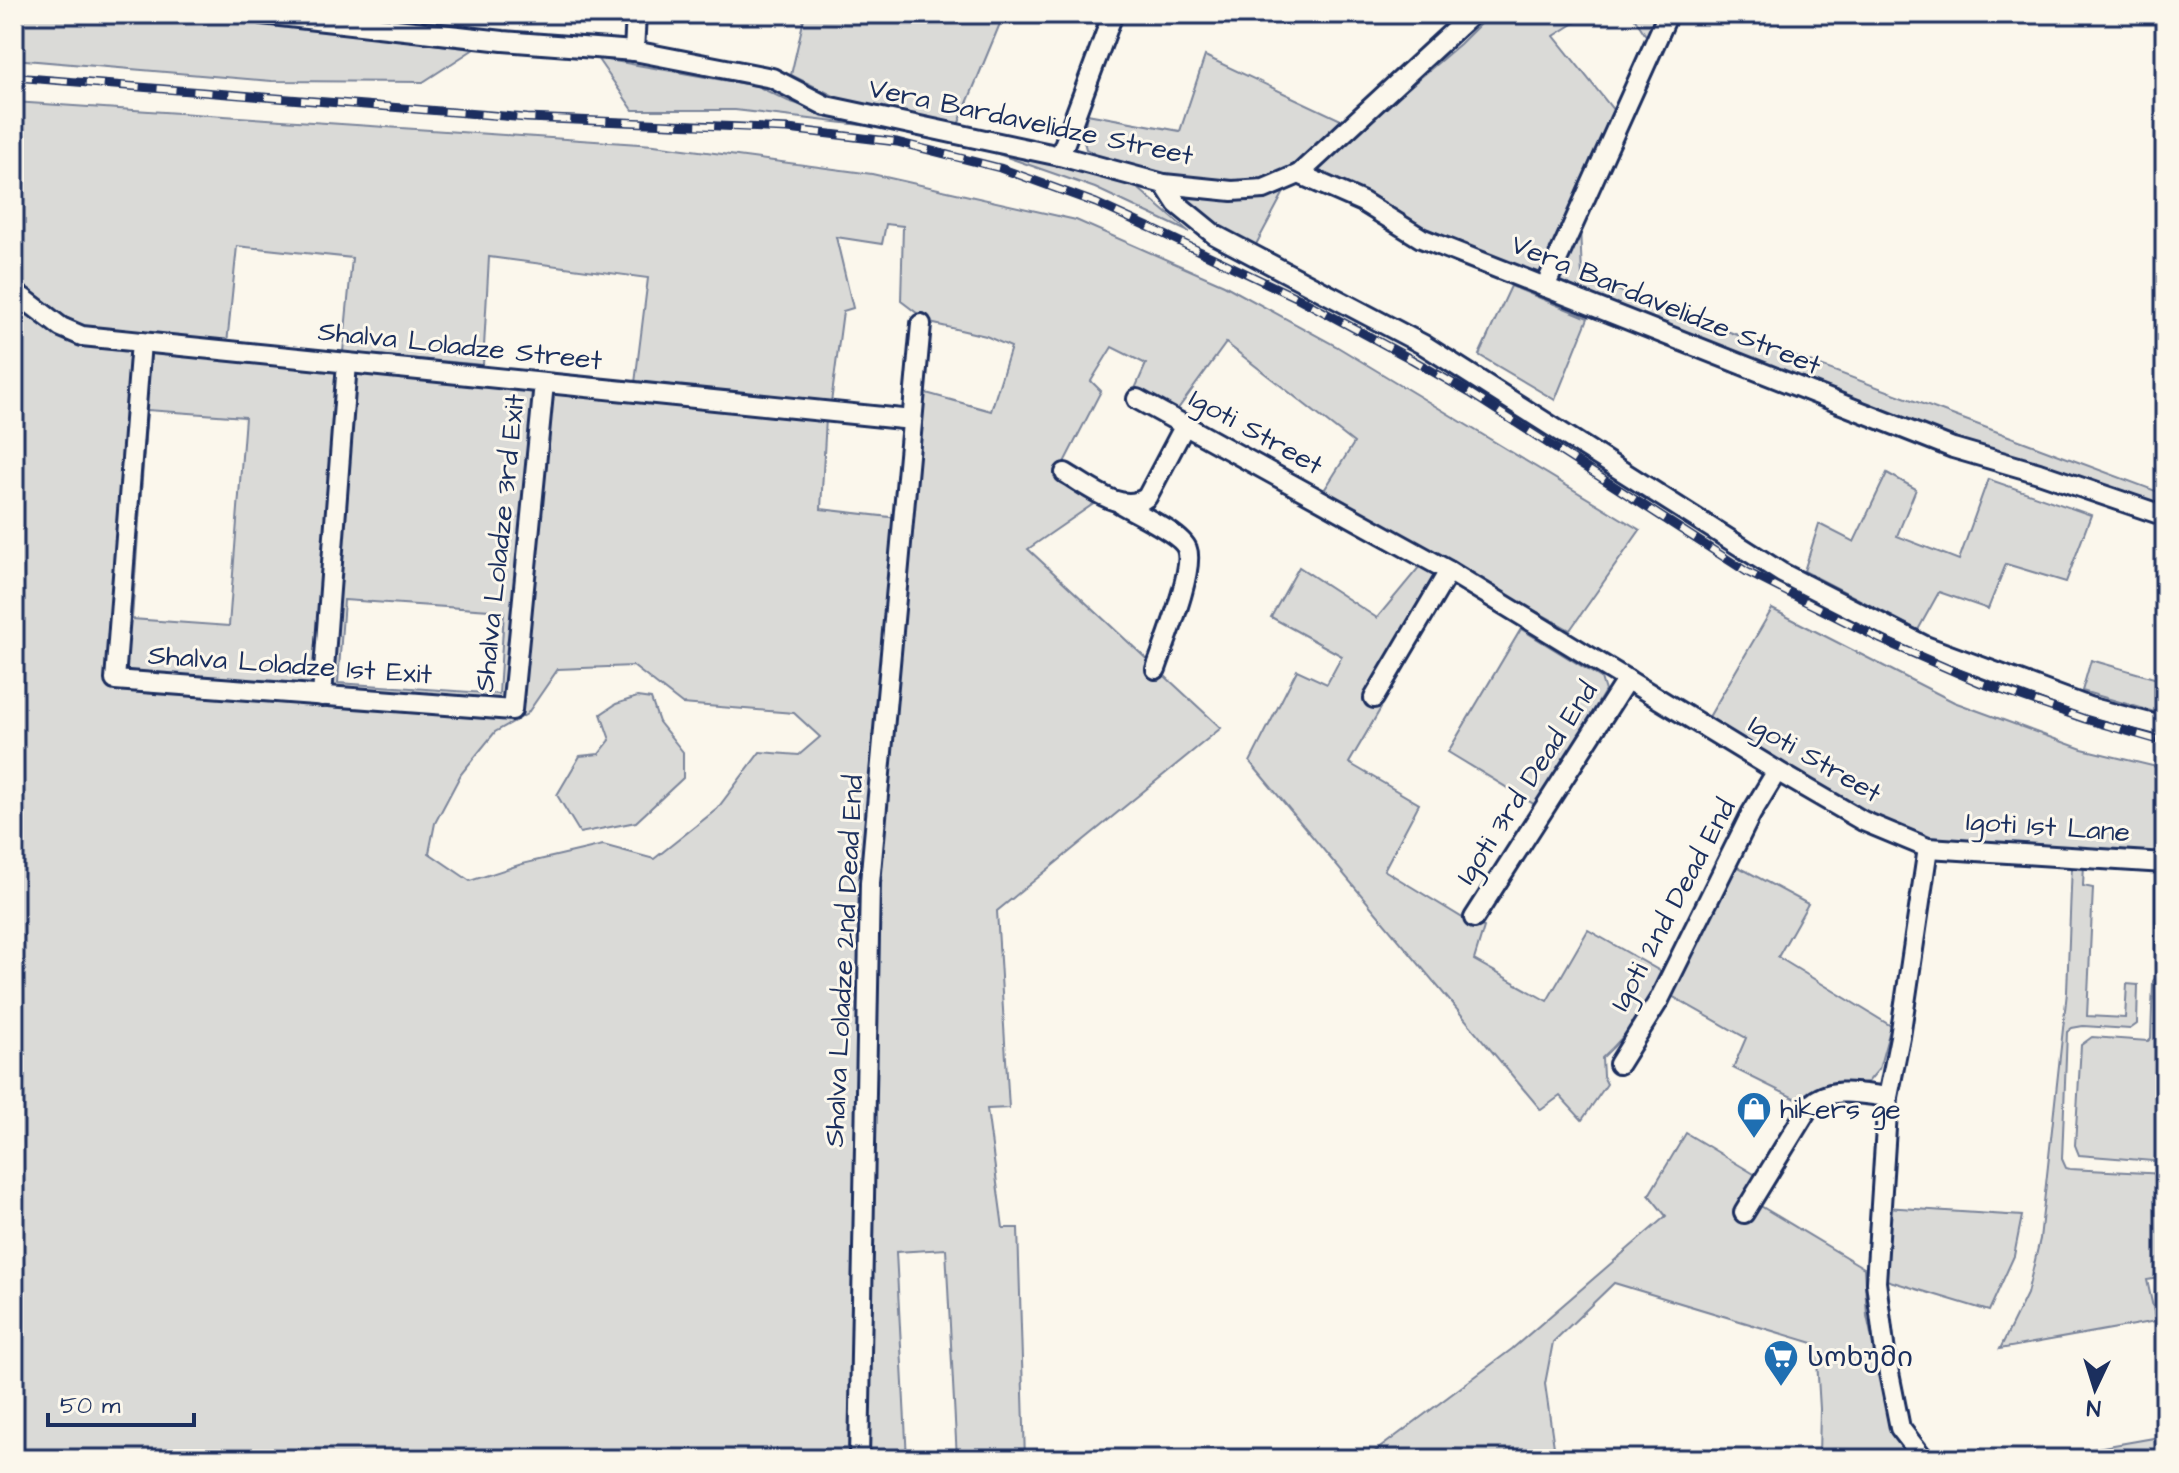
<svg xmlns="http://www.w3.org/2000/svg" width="2179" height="1473" font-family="'Architects Daughter','Noto Sans Georgian',sans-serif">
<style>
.green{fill:#dadad7;stroke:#7a849a;stroke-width:2;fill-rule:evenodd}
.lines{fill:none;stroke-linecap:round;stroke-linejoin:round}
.minor-casing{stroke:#1b2f5e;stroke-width:24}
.minor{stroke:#fbf7ec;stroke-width:18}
.rail-casing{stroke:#1b2f5e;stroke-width:9}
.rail{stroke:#fbf7ec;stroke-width:6;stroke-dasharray:18;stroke-linecap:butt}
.labels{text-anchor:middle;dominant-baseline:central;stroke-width:6;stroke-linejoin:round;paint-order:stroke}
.street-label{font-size:28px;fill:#1b2f5e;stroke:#fbf7ec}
.poi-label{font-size:28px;fill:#1b2f5e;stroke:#fbf7ec;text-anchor:start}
</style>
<rect width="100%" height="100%" fill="#fbf7ec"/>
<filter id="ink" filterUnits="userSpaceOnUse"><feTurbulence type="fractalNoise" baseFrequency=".0125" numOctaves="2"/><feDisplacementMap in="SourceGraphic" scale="16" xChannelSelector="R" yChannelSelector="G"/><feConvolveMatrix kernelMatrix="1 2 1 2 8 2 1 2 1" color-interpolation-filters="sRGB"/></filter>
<g filter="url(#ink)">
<!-- green -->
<g class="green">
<polygon points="14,14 184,14 474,49 423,82 272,81 14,59"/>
<polygon points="805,14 1004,14 958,125 842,100 791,75"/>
<polygon points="1490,14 1589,14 1554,36 1618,116 1540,273 1422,231 1386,205 1322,178 1317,172 1319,164 1460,44"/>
<polygon points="1632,14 1662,14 1650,42"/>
<path d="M1205,56L1341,120C1319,141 1298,169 1268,178C1236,188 1148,172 1114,163C1105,161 1095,154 1086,149L1083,138L1087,114L1180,131Z"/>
<polygon points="597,58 757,86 788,101 822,112 903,130 735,110 633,110"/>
<polygon points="14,102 654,145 872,174 1076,220 1224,285 1336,346 1640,530 1570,630 1323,492 1354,443 1226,343 1175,413 1134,391 1146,364 1112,347 1091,381 1101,391 1058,474 1102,498 1028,549 1221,728 997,911 1009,1108 987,1109 1003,1228 1018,1228 1025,1459 957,1459 946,1249 896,1252 907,1459 869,1459 874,1227 874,887 919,391 991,411 1011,347 986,336 930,323 901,301 903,226 886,224 882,244 836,237 853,308 843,311 831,403 635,383 648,278 489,257 483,365 343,352 352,258 237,246 227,344 83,332 14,291"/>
<polygon points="978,147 1111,174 1139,189 1189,232 1095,188"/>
<polygon points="1284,192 1252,252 1216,233 1187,201 1191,198 1263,199"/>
<polygon points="1580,225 1582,277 2164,494 2152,505 1962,444 1561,283 1557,273"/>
<polygon points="1511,286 1588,318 1555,400 1479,355"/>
<path d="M14,300L56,329L138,345L111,683L517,714L549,389L826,418L821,509L898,518L866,835L848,1459H14ZM633,666L682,704L794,713L820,737L799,755L760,752L717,809L654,859L603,845L522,864L470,881L429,853L435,823L461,774L495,732L527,714L558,669Z"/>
<path d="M146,350L343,368L317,687L120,673ZM147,410L245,417L229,626L132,619Z"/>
<path d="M351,367L539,388L506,702L327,689ZM344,600L504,611L499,694L338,683Z"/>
<polygon points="1887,473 1916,489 1897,536 1959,560 1988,479 2091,515 2066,582 2006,564 1988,609 1939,592 1918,630 1804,571 1819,524 1854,542"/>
<path d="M1420,566L1436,576L1368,700L1381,708L1349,763L1419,804L1384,870L1466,920L1484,927L1474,960L1547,1001L1588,930L1665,974C1649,1006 1628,1034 1602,1058L1603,1076L1607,1084L1582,1120L1560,1096L1541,1110L1250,762L1297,670L1327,684L1342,656L1271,617L1299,567L1377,618Z"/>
<polygon points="1772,609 1954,702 2082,749 2165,769 2165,856 1961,842 1922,837 1868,815 1709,717"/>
<polygon points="1521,629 1601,678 1605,691 1537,806 1448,752"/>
<polygon points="2091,660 2161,680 2165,668 2165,715 2082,691"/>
<polygon points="637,697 651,699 659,722 683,752 683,778 636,822 580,833 557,795 580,756 599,754 610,740 601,714 616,704"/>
<polygon points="2072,863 2084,864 2083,886 2093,888 2087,1016 2125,1018 2127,984 2138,985 2137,1024 2130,1029 2083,1026 2072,1028 2067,1032 2062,1159 2066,1168 2070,1169 2165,1174 2165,1277 2147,1280 2156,1321 2000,1349 2027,1294 2040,1239 2067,992"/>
<path d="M1733,864L1808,904L1778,957L1891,1026L1879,1069L1868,1082C1842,1086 1822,1084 1802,1102L1733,1068L1746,1038L1670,995Z"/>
<polygon points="2156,870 2165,871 2165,964 2158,961 2155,949"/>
<polygon points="2165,975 2165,1162 2079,1155 2075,1145 2081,1045 2092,1037 2148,1041 2151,1038 2153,981 2157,976"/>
<polygon points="1686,1133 1759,1177 1759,1205 1864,1268 1867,1316 1887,1406 1915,1459 1819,1458 1820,1409 1816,1344 1614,1283 1553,1342 1545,1384 1554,1447 1494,1459 1365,1459 1512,1349 1666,1216 1649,1195"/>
<polygon points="1885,1207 2022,1216 2014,1256 1989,1311 1883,1279"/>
<polygon points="2165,1436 2165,1459 2054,1459 2063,1454"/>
</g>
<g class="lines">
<defs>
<g id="minor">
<polyline points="262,14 503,41 634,51 772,78 826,106 1060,156 1164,184 1232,191 1264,189 1299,174 1472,14"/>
<polyline points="634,51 636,14"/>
<polyline points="1060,156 1113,14"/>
<polyline points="1299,174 1363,202 1421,238 1953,448 2039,473 2165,516"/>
<polyline points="1164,184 1177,204 1215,235 1424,345 1782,573 1925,646 2089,707 2165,727"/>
<polyline points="1545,287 1668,14"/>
<polyline points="14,296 23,298 61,327 82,336 912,420"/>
<polyline points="141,342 115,680 512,710 544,383"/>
<polyline points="1137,399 1449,571 1777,771 1863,821 1928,848 2165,863"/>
<path d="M1065,473C1088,486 1123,516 1147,497L1185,425"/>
<path d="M1121,504C1136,513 1182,534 1187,549C1195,570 1164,645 1156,669"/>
<polyline points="322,696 347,363"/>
<polyline points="1374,698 1449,571"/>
<polyline points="1474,918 1627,679"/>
<polyline points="1619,1064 1659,1000 1751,814 1777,771"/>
<path d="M1744,1213L1810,1105C1832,1085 1861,1094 1888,1097"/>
<polyline points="859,1459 870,883 921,324"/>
<polyline points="1924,1459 1900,1428 1885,1353 1876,1282 1888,1097 1900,1037 1928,848"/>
</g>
</defs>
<!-- minor casing -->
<use href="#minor" class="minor-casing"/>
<!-- minor -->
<use href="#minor" class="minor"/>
<defs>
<polyline id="rail" points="14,77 527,118 788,129 897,142 1000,168 1096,203 1155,230 1298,298 1411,359 1470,393 1747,572 1880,639 1981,683 2085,719 2165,742"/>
</defs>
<!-- rail casing -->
<use href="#rail" class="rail-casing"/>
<!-- rail -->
<use href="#rail" class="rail"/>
</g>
</g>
<!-- icons -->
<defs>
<symbol id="shop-pin" viewBox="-11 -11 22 30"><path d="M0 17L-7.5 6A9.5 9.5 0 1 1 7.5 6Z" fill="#1f6fb2" stroke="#fbf7ec"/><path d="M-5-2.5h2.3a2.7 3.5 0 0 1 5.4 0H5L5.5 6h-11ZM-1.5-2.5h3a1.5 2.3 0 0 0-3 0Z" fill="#fff"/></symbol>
<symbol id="supermarket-pin" viewBox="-11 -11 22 30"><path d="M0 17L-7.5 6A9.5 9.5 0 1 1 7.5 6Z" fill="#1f6fb2" stroke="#fbf7ec"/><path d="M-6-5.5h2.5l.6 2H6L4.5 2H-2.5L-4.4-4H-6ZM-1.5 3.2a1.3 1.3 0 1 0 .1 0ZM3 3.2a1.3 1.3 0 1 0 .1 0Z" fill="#fff"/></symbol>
</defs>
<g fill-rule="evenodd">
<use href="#shop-pin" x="1734" y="1089" width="40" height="54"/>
<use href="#supermarket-pin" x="1761" y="1337" width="40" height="54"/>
</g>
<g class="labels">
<!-- street labels -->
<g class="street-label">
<text transform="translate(1031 122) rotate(12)">Vera Bardavelidze Street</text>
<text transform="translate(1666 305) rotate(22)">Vera Bardavelidze Street</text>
<text transform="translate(460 346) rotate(6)">Shalva Loladze Street</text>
<text transform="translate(1256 432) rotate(29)">Igoti Street</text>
<text transform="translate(500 543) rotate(-84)">Shalva Loladze 3rd Exit</text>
<text transform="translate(290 665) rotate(4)">Shalva Loladze 1st Exit</text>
<text transform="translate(1815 759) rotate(30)">Igoti Street</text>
<text transform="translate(1527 783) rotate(-57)">Igoti 3rd Dead End</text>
<text transform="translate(2048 827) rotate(4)">Igoti 1st Lane</text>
<text transform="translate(1673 905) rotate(-62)">Igoti 2nd Dead End</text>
<text transform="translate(844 961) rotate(-87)">Shalva Loladze 2nd Dead End</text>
</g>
<!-- poi labels -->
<g class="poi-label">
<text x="1780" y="1109">hikers ge</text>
<text x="1807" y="1357">სოხუმი</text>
</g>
</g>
<!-- margin -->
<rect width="2179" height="1473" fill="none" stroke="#fbf7ec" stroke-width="48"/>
<rect x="24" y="24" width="2131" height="1425" fill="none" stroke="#1b2f5e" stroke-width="3" filter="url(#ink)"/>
<!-- north arrow -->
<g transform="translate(2095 1389) rotate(184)" stroke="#fbf7ec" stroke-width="6" paint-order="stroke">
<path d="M0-6L14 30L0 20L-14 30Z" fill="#1b2f5e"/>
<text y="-12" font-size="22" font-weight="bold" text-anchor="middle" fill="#1b2f5e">N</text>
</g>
<!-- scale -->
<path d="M48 1413v12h146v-12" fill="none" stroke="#1b2f5e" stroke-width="4"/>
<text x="60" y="1413" font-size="24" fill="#1b2f5e" stroke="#fbf7ec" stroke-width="6" paint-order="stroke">50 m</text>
</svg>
